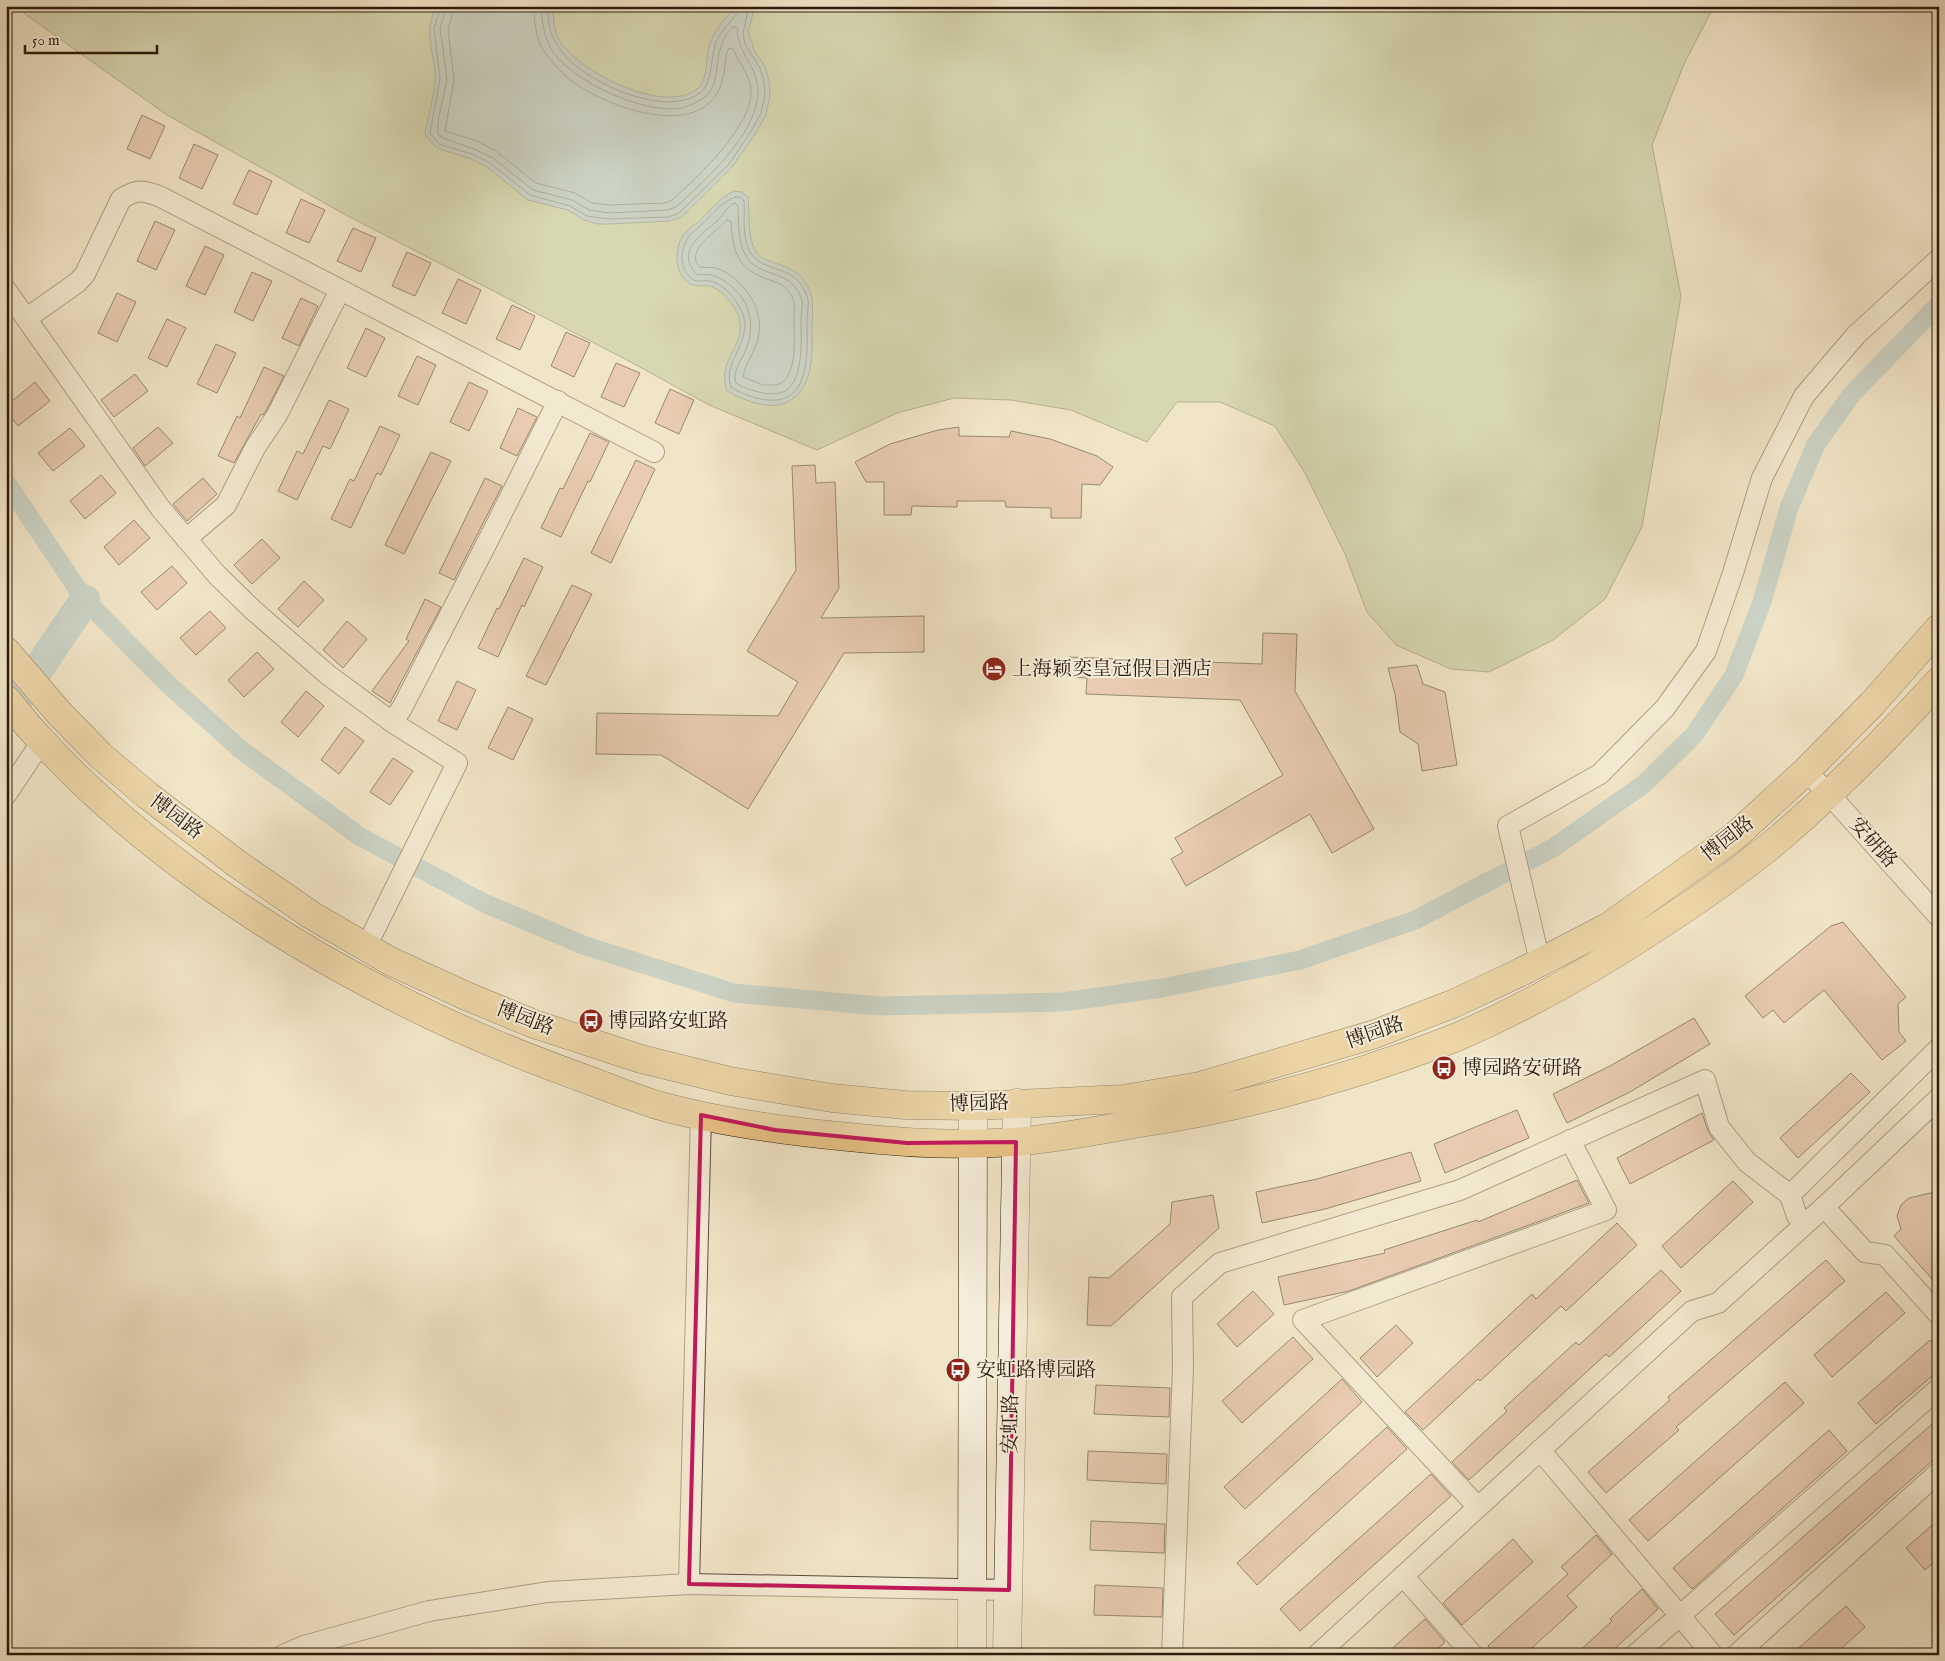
<svg xmlns="http://www.w3.org/2000/svg" width="1945" height="1661" font-family="'IM FELL English','Noto Serif SC',serif">
<style>
.green{fill:#b8c597;stroke:#727051}
.water{fill:#a1bcc1;stroke:#727c78}
.lines{fill:none;stroke-linecap:round;stroke-linejoin:round}
.shore{stroke:#666c66;stroke-width:1}
.canal{stroke:#a1bcc1;stroke-width:19}
.river{stroke:#a1bcc1;stroke-width:31}
.building{fill:#ddac96;stroke:#2c1b0b}
.street-casing{stroke:#5d4e3a;stroke-width:22}
.secondary-casing{stroke:#2c1b0b;stroke-width:29}
.primary-casing{stroke:#2c1b0b;stroke-width:29}
.street{stroke:#f6eedb;stroke-width:20}
.secondary{stroke:#f6eedb;stroke-width:28}
.primary{stroke:#e8c284;stroke-width:28}
.marked{fill:none;stroke:#c2185b;stroke-width:4;stroke-linejoin:round}
.labels{text-anchor:middle;dominant-baseline:central;stroke-width:4;stroke-linejoin:round;paint-order:stroke}
.poi-label{font-size:20px;fill:#2c1b0b;stroke:#f6eedb;text-anchor:start}
.street-label{font-size:20px;fill:#2c1b0b;stroke:#f6eedb}
</style>
<rect width="100%" height="100%" fill="#f1e5c7"/>
<filter id="stains"><feTurbulence type="fractalNoise" baseFrequency=".004" numOctaves="4"/><feColorMatrix values="0 0 0 0 .2 0 0 0 0 .09 0 0 0 0 .02 0 0 0 .5 -.17"/></filter>
<radialGradient id="worn" r=".72"><stop offset=".6" stop-color="#630" stop-opacity="0"/><stop offset="1" stop-color="#630" stop-opacity=".3"/></radialGradient>
<!-- green -->
<polygon class="green" points="17,6 1714,6 1684,64 1652,145 1681,296 1642,527 1605,599 1553,640 1489,672 1451,669 1396,645 1367,612 1345,554 1305,473 1275,426 1220,402 1177,402 1147,442 1071,410 1011,400 954,398 897,413 817,450 709,405 627,360 346,215 167,115 25,14"/>
<!-- water -->
<g class="water">
<path d="M437,6H553C553,18 554,33 561,43C582,73 664,115 697,89C709,79 705,59 709,46C715,29 725,17 738,6H755L748,32L755,52L765,66L769,81L770,95L766,115L754,136L732,167L682,217L670,221L609,224H598L584,220L568,210L528,200L487,167L471,159L437,148L425,135C427,117 435,97 435,78C435,51 422,32 437,6Z"/>
<path d="M734,191L742,192L748,197C750,212 747,242 757,253C769,266 789,262 803,279C816,295 812,310 812,330C813,354 813,392 785,403C767,410 743,400 727,391C716,359 747,346 739,318C736,307 721,288 709,286C702,285 696,287 690,284C673,274 674,246 685,233C688,229 693,226 697,223C710,211 719,198 734,191Z"/>
</g>
<g class="lines">
<!-- shore -->
<g class="shore">
<polyline points="441,6 434,28 440,79 430,133 439,144 472,154 490,163 530,195 570,206 587,216 609,219 668,217 679,213 729,164 750,133 761,113 765,95 764,82 760,68 745,44 743,33 749,6"/>
<path d="M447,6L440,28L447,79L438,122V134L443,138L474,149L493,158L533,190L572,200L589,210L609,213L667,210L676,207C705,181 766,126 757,83C753,61 738,54 737,27H733C727,33 722,41 720,50C715,66 719,89 702,99C696,102 688,107 681,108C645,115 567,80 550,47C544,34 541,20 542,6"/>
<path d="M455,6L448,29L454,80L445,131L477,141L496,151L536,183L575,193L592,203L609,205L665,203L672,200C697,178 749,129 751,94C752,77 739,63 733,49L729,48L727,52C724,70 724,89 710,102C678,134 599,103 569,79C561,72 552,62 546,54C536,41 534,22 534,6"/>
<path d="M548,6C547,19 550,36 558,46C563,54 571,63 579,68C605,89 669,116 700,93C714,82 710,55 717,40C722,29 740,13 741,6"/>
<path d="M735,197H740L744,201C745,217 741,242 753,256C765,270 787,267 799,282C803,286 806,293 808,299C809,305 807,314 807,321C807,343 811,392 782,399C766,403 745,396 731,387C722,363 750,344 744,318C741,305 724,282 709,281C703,280 696,283 691,278C679,268 680,249 689,236C692,232 697,229 700,226C712,216 721,202 735,197Z"/>
<path d="M735,203L738,206C739,223 737,242 747,258C758,275 783,271 795,287C798,291 801,296 802,301C803,307 801,314 801,320C801,338 805,387 780,393C766,396 748,390 736,383C732,372 740,363 744,354C759,322 748,291 715,276C709,273 702,276 696,274C675,250 702,235 718,220C724,214 727,206 735,203Z"/>
<path d="M727,220L731,222C733,253 738,270 770,280C779,283 786,286 791,295C796,303 794,312 794,321C794,339 798,376 778,385H763L743,377C745,363 757,350 759,334C763,307 742,277 716,268C711,267 706,268 700,267C683,251 718,231 727,220Z"/>
</g>
<!-- canal -->
<polyline class="canal" points="6,482 85,600 169,685 240,749 359,836 484,903 583,945 734,993 879,1006 1063,1002 1162,988 1300,960 1415,920 1553,848 1644,784 1694,735 1734,675 1762,602 1789,508 1816,444 1852,394 1939,304"/>
<!-- river -->
<polyline class="river" points="6,716 85,600"/>
</g>
<!-- building -->
<g class="building">
<polygon points="142,115 165,126 150,159 127,149"/>
<polygon points="194,144 218,155 202,189 179,178"/>
<polygon points="249,170 272,181 257,215 233,204"/>
<polygon points="301,199 325,210 309,243 286,233"/>
<polygon points="155,221 175,230 156,270 137,261"/>
<polygon points="353,228 376,238 361,272 337,261"/>
<polygon points="205,246 224,255 205,295 186,286"/>
<polygon points="407,252 431,263 415,296 392,286"/>
<polygon points="252,272 272,281 253,321 234,312"/>
<polygon points="458,279 481,290 466,324 442,313"/>
<polygon points="117,293 136,302 117,342 98,333"/>
<polygon points="301,298 318,306 299,346 282,338"/>
<polygon points="512,305 535,316 520,350 496,339"/>
<polygon points="167,319 186,328 167,367 148,358"/>
<polygon points="366,328 385,338 366,377 347,368"/>
<polygon points="566,332 590,343 574,377 551,366"/>
<polygon points="216,344 236,353 217,393 197,384"/>
<polygon points="417,356 436,365 418,405 398,396"/>
<polygon points="616,363 640,373 624,407 601,397"/>
<polygon points="264,367 284,376 267,409 263,415 261,414 234,463 218,456 237,416 240,418"/>
<polygon points="135,374 148,391 114,417 101,400"/>
<polygon points="35,382 50,401 18,426 6,411 6,406"/>
<polygon points="469,382 488,391 469,431 450,422"/>
<polygon points="670,389 694,400 679,434 655,423"/>
<polygon points="329,400 349,409 330,449 323,446 297,500 278,491 297,451 303,454"/>
<polygon points="518,408 537,417 517,456 500,448"/>
<polygon points="380,426 400,435 381,475 377,473 351,528 331,519 350,479 354,481"/>
<polygon points="158,427 173,443 145,466 133,448"/>
<polygon points="959,427 959,436 1009,437 1011,431 1050,439 1097,456 1113,467 1100,485 1082,484 1081,518 1051,518 1051,508 1006,507 1005,501 957,501 957,507 912,506 911,515 884,515 884,482 866,482 855,462 890,444 938,430"/>
<polygon points="70,428 85,446 53,471 38,453"/>
<polygon points="590,433 609,442 590,482 588,481 561,537 541,528 560,488 563,489"/>
<polygon points="431,452 451,461 404,554 385,545"/>
<polygon points="636,460 655,469 611,563 591,553"/>
<polygon points="815,465 816,483 835,482 839,588 821,618 924,616 924,652 844,653 748,809 661,755 596,754 597,713 778,716 798,682 747,651 796,570 792,466"/>
<polygon points="101,475 116,493 85,519 70,501"/>
<polygon points="203,478 217,494 187,521 173,504"/>
<polygon points="485,478 502,486 454,580 439,573"/>
<polygon points="134,520 150,538 119,565 104,547"/>
<polygon points="262,539 280,558 252,584 234,565"/>
<polygon points="524,558 543,567 524,607 522,605 498,657 478,648 497,608 499,609"/>
<polygon points="172,566 187,583 157,610 141,592"/>
<polygon points="304,581 324,600 298,627 278,609"/>
<polygon points="572,585 592,594 546,685 526,676"/>
<polygon points="425,599 441,607 390,703 372,691 409,641 406,639"/>
<polygon points="210,611 226,628 196,655 180,638"/>
<polygon points="347,621 367,639 343,668 323,650"/>
<polygon points="1263,633 1297,634 1295,691 1374,829 1332,853 1310,814 1186,886 1171,859 1183,852 1175,838 1283,775 1240,700 1086,694 1087,678 1068,677 1069,657 1262,664"/>
<polygon points="257,652 274,669 244,697 228,680"/>
<polygon points="1417,665 1423,684 1445,692 1457,765 1422,771 1418,744 1400,732 1395,694 1388,668"/>
<polygon points="457,681 476,690 457,730 438,721"/>
<polygon points="306,691 324,706 298,737 281,722"/>
<polygon points="508,707 533,719 513,760 488,748"/>
<polygon points="345,727 364,741 339,774 321,760"/>
<polygon points="393,758 413,771 390,805 370,792"/>
<polygon points="1843,922 1906,997 1898,1004 1899,1032 1906,1041 1882,1060 1824,990 1784,1023 1773,1010 1763,1018 1745,996 1831,926"/>
<polygon points="1694,1018 1710,1044 1630,1092 1567,1123 1553,1094 1610,1066"/>
<polygon points="1851,1073 1870,1092 1798,1158 1780,1138"/>
<polygon points="1517,1110 1529,1138 1445,1173 1434,1144"/>
<polygon points="1702,1113 1708,1131 1714,1140 1630,1184 1617,1158"/>
<polygon points="1411,1152 1421,1181 1325,1209 1262,1223 1256,1192 1317,1179"/>
<polygon points="1577,1180 1589,1203 1349,1291 1284,1305 1278,1277 1385,1253 1384,1250 1477,1220 1478,1222"/>
<polygon points="1733,1181 1753,1202 1681,1268 1662,1246"/>
<polygon points="1939,1191 1939,1287 1894,1236 1901,1229 1897,1216 1901,1205 1909,1198"/>
<polygon points="1213,1195 1219,1228 1111,1326 1087,1325 1089,1277 1109,1278 1170,1224 1172,1202"/>
<polygon points="1617,1223 1637,1245 1566,1311 1561,1306 1480,1381 1478,1379 1423,1430 1405,1412 1532,1294 1536,1299"/>
<polygon points="1826,1260 1845,1281 1676,1427 1679,1430 1606,1493 1588,1472 1670,1400 1668,1397"/>
<polygon points="1661,1270 1681,1291 1609,1357 1606,1354 1469,1480 1452,1462 1507,1411 1504,1408 1576,1342 1579,1345"/>
<polygon points="1253,1291 1274,1314 1237,1347 1217,1324"/>
<polygon points="1886,1292 1905,1313 1832,1377 1814,1355"/>
<polygon points="1396,1325 1413,1343 1377,1377 1360,1358"/>
<polygon points="1293,1337 1313,1359 1242,1423 1222,1401"/>
<polygon points="1930,1340 1939,1349 1939,1370 1876,1424 1858,1403"/>
<polygon points="1342,1379 1362,1402 1245,1509 1224,1487"/>
<polygon points="1785,1382 1804,1403 1648,1541 1629,1520"/>
<polygon points="1096,1385 1170,1388 1169,1417 1094,1414"/>
<polygon points="1939,1418 1939,1455 1734,1635 1715,1614"/>
<polygon points="1387,1427 1407,1449 1257,1585 1237,1563"/>
<polygon points="1829,1430 1847,1451 1692,1589 1673,1568"/>
<polygon points="1088,1451 1167,1454 1166,1484 1087,1480"/>
<polygon points="1431,1474 1451,1496 1300,1631 1280,1609"/>
<polygon points="1939,1519 1939,1558 1925,1570 1906,1548"/>
<polygon points="1091,1521 1165,1524 1164,1553 1090,1550"/>
<polygon points="1596,1535 1612,1554 1567,1596 1577,1607 1524,1655 1496,1655 1488,1646 1568,1574 1561,1567"/>
<polygon points="1513,1539 1533,1562 1462,1625 1443,1603"/>
<polygon points="1095,1585 1163,1588 1162,1617 1094,1615"/>
<polygon points="1642,1589 1658,1609 1608,1655 1575,1655 1612,1621 1610,1619"/>
<polygon points="1846,1606 1865,1627 1834,1655 1791,1655"/>
<polygon points="1425,1619 1445,1642 1431,1655 1385,1655"/>
</g>
<g class="lines">
<defs>
<g id="street">
<polyline points="6,290 161,509 217,575 253,610 328,675 392,722 457,763 366,947"/>
<path d="M27,318L78,282L85,274L121,199C137,189 142,190 159,196L654,452"/>
<polyline points="186,539 226,505 255,448 277,415 340,290"/>
<polyline points="392,722 402,708 494,529 558,401"/>
<polyline points="1806,771 1829,794 1939,917"/>
<polyline points="6,795 42,741"/>
<polyline points="1540,962 1508,826 1600,774 1665,708 1706,651 1733,573 1762,478 1804,396 1856,335 1939,259"/>
<polyline points="1824,1207 1865,1252 1885,1255 1939,1315"/>
<polyline points="1807,1222 1797,1216 1790,1195 1939,1048"/>
<polyline points="1540,1450 1713,1655"/>
<polyline points="1478,1507 1303,1320 1606,1210 1570,1140"/>
<polyline points="1403,1576 1473,1655"/>
<polyline points="689,1584 701,1115"/>
<polyline points="283,1655 304,1646 429,1611 548,1592 689,1584 1009,1590"/>
<polyline points="1172,1655 1183,1367 1182,1297 1220,1263 1460,1190 1705,1080 1719,1127 1747,1162 1790,1195"/>
<polyline points="1317,1655 1692,1311 1718,1303 1824,1207 1939,1098"/>
<polyline points="1635,1655 1939,1388"/>
<polyline points="1736,1655 1939,1472"/>
</g>
<g id="secondary">
<polyline points="972,1655 973,1106"/>
<polyline points="1007,1655 1017,1103"/>
</g>
<g id="primary">
<polyline points="6,651 59,713 101,756 147,795 236,863 311,915 390,961 464,995 534,1024 641,1059 730,1081 832,1098 905,1105 973,1106 1123,1099 1200,1086 1375,1034 1455,1003 1521,972 1608,927 1734,837 1806,771 1872,704 1939,628"/>
<path d="M6,699C18,713 29,728 42,741C138,846 271,935 398,999C460,1031 524,1057 591,1081C615,1090 639,1100 664,1107C724,1123 786,1131 849,1137C903,1143 959,1146 1014,1142C1054,1139 1095,1131 1134,1124C1216,1112 1292,1093 1370,1068C1402,1057 1434,1047 1464,1034C1532,1004 1595,968 1657,927C1700,899 1742,870 1782,836C1838,788 1889,736 1939,681"/>
</g>
</defs>
<!-- street casing -->
<use href="#street" class="street-casing"/>
<!-- secondary casing -->
<use href="#secondary" class="secondary-casing"/>
<!-- primary casing -->
<use href="#primary" class="primary-casing"/>
<!-- street -->
<use href="#street" class="street"/>
<!-- secondary -->
<use href="#secondary" class="secondary"/>
<!-- primary -->
<use href="#primary" class="primary"/>
</g>
<!-- marked area -->
<path d="M0 0H1945V1661H0ZM701,1115L775,1130L907,1143L1016,1142L1009,1590L689,1584Z" fill="#f1e5c7" fill-opacity=".55" fill-rule="evenodd"/>
<path class="marked" d="M701,1115L775,1130L907,1143L1016,1142L1009,1590L689,1584Z"/>
<!-- icons -->
<defs>
<symbol id="hotel-disc" viewBox="-11 -11 22 22"><circle r="9.5" fill="#8f2418" stroke="#f6eedb"/><path d="M-6-4.5h1.5V1H6V5H4.5V3h-9V5H-6ZM-4 0a1.8 1.8 0 1 1 3.6 0ZM.5 0V-2.5h3Q6-2.5 6 0Z" fill="#fff"/></symbol>
<symbol id="bus-disc" viewBox="-11 -11 22 22"><circle r="9.5" fill="#8f2418" stroke="#f6eedb"/><path d="M-5-6H5V4H4V6H2V4H-2V6H-4V4H-5ZM-3.5-4V0h7V-4ZM-3.5 1.2v1.5H-2V1.2ZM2 1.2v1.5H3.5V1.2Z" fill="#fff"/></symbol>
</defs>
<g fill-rule="evenodd">
<use href="#hotel-disc" x="980" y="655" width="28" height="28"/>
<use href="#bus-disc" x="577" y="1007" width="28" height="28"/>
<use href="#bus-disc" x="1430" y="1054" width="28" height="28"/>
<use href="#bus-disc" x="944" y="1356" width="28" height="28"/>
</g>
<g class="labels">
<!-- poi labels -->
<g class="poi-label">
<text x="1012" y="669">上海颖奕皇冠假日酒店</text>
<text x="608" y="1021">博园路安虹路</text>
<text x="1462" y="1068">博园路安研路</text>
<text x="976" y="1370">安虹路博园路</text>
</g>
<!-- street labels -->
<g class="street-label">
<text transform="translate(176 817) rotate(37)">博园路</text>
<text transform="translate(1728 839) rotate(-38)">博园路</text>
<text transform="translate(1873 843) rotate(48)">安研路</text>
<text transform="translate(525 1019) rotate(21)">博园路</text>
<text transform="translate(1375 1033) rotate(-19)">博园路</text>
<text transform="translate(979 1104) rotate(-2)">博园路</text>
<text transform="translate(1011 1424) rotate(-89)">安虹路</text>
</g>
</g>
<!-- margin -->
<rect width="1945" height="1661" fill="none" stroke="#f1e5c7" stroke-width="25"/>
<rect x="8" y="8" width="1930" height="1646" fill="none" stroke="#2c1b0b" stroke-width="2.5"/>
<rect x="12" y="12" width="1920" height="1636" fill="none" stroke="#2c1b0b"/>
<!-- scale -->
<path d="M25 45v8h132v-8" fill="none" stroke="#2c1b0b" stroke-width="2.5"/>
<text x="32" y="45" font-size="15" fill="#2c1b0b" stroke="#f6eedb" stroke-width="4" paint-order="stroke">50 m</text>
<rect width="100%" height="100%" filter="url(#stains)"/>
<rect width="100%" height="100%" fill="url(#worn)"/>
</svg>
